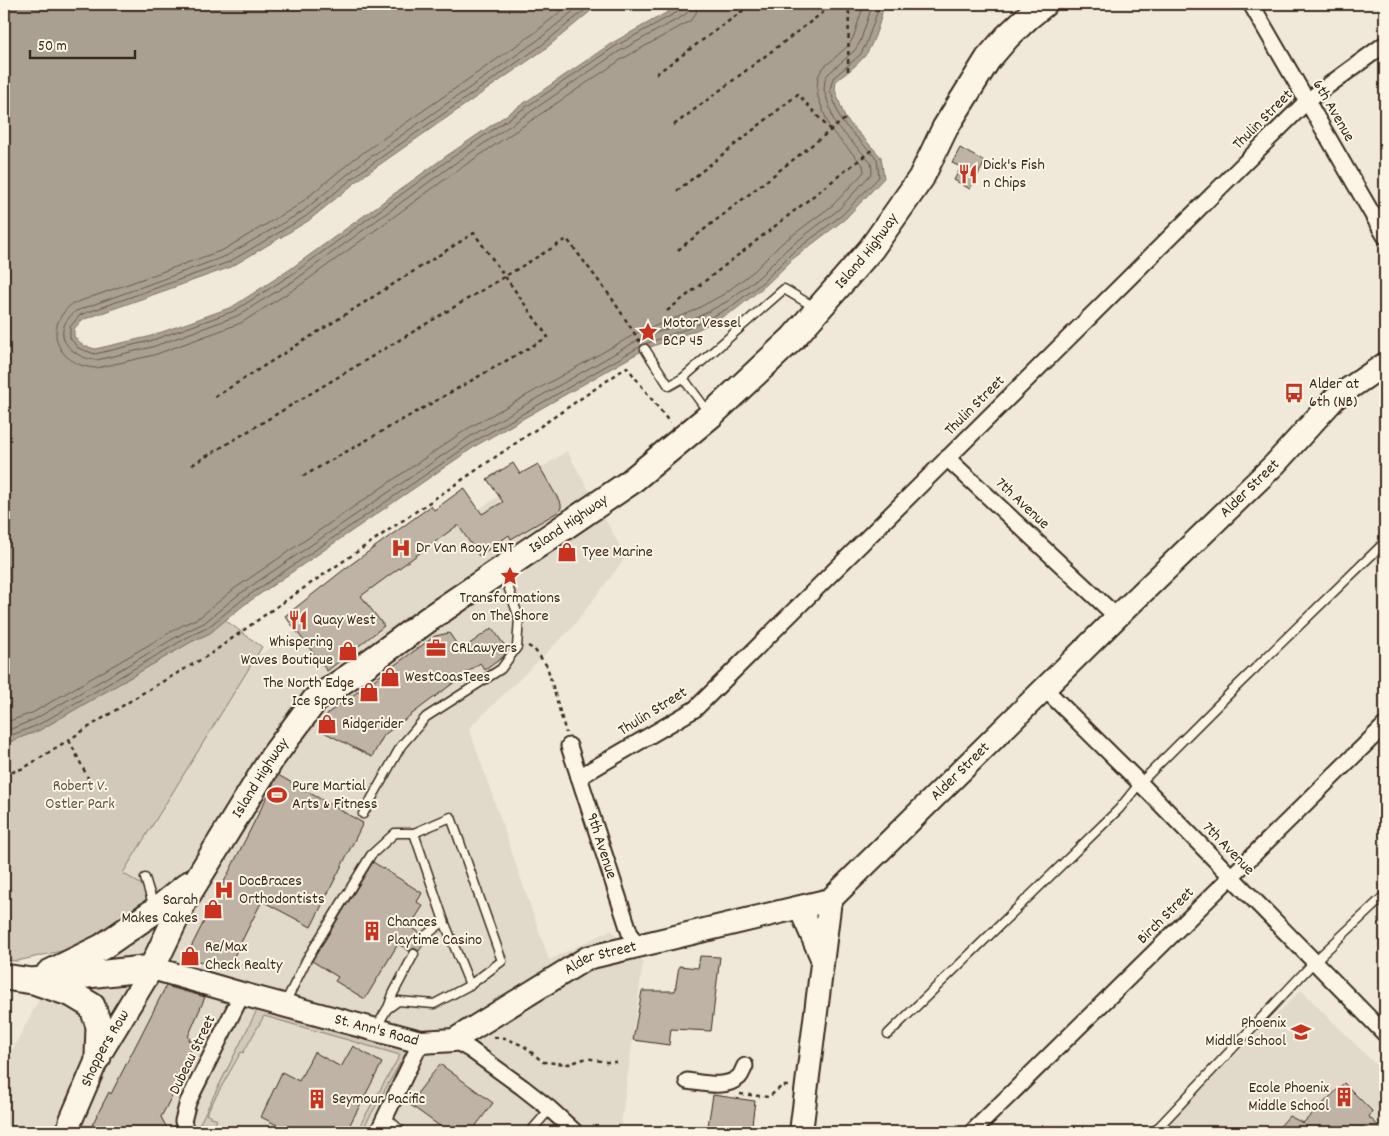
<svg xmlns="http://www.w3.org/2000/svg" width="1389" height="1136" font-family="Dekko,sans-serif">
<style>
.built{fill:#e1d9c9}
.green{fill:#d2c9ba;stroke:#867a6c}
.water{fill:#aaa091;stroke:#7e7163}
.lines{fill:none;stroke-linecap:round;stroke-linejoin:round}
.shore{stroke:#67594c;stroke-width:1}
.building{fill:#beb3a4;stroke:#3b2a1e}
.lane-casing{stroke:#3b2a1e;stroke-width:11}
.street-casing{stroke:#3b2a1e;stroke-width:19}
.secondary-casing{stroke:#3b2a1e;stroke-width:26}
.primary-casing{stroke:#3b2a1e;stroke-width:29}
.path{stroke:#3b2a1e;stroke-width:2.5;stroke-dasharray:4 4;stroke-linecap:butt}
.lane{stroke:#fcf5e5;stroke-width:8}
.street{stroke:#fcf5e5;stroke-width:15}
.secondary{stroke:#fcf5e5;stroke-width:22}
.primary{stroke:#fcf5e5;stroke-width:25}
.labels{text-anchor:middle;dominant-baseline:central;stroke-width:4;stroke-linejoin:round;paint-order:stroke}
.street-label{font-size:16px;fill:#3b2a1e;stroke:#fcf5e5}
.poi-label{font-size:16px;fill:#3b2a1e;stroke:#fcf5e5;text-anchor:start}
.park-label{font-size:16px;fill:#615245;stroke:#fcf5e5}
</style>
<rect width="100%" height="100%" fill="#f0e9d9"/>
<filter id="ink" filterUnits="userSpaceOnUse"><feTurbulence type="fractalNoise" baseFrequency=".02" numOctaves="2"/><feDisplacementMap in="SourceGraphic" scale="10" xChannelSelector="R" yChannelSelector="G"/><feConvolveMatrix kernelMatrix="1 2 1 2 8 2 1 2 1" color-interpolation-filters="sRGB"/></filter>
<g filter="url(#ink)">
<!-- built -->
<g class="built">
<polygon points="567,451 626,557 570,630 469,728 549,960 611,930 643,962 620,1132 4,1132 4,1112 8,1058 202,693"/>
<polygon points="1301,990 1385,1074 1385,1132 1158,1132"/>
</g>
<!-- green -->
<g class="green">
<polygon points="225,620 262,647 123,873 162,898 84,946 17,961 4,960 4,744 40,730 191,642 210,633"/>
<polygon points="258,1008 411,1044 361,1132 356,1132 400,1055 264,1016 243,1053 241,1052 206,1114 217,1120 210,1132 204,1132 198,1127"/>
</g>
<!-- water -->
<path class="water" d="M4,4H599L545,49L366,174L308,221L231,267L82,320L74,329V336L82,345L95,349L148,337L232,307L289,270L445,157L612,43L682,4H883C883,16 872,49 863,58C855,67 845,74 836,81L835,90L845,118L881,157L884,178L845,219L794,258L766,285L735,310L699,329L645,349L477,445L244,605L210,633L191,642L40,730L4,744Z"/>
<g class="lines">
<!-- shore -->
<g class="shore">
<path d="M570,4L533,34L354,159L297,206L223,250L72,304C40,330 60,367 97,368L154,355L241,323L299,286L455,172L622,59L690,21L696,13L698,4"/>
<path d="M582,4L538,40L359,165L302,212L226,256L76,311C72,314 66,320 64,326C57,345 81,360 97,360L152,347L237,316L295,280L451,166L618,52L685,15L689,10L690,4"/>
<polyline points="592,4 542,45 363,170 305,217 229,262 80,315 70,327 70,338 78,348 95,354 150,341 234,311 291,275 447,161 614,47 681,10 683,8 684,4"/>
<polyline points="645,344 697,325 732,306 763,282 791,254 842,215 879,177 877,159 841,121 830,90 833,78 860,55 866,44 878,10 878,4"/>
<polyline points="4,723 32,713 181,626 200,617 234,589 467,429 637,333 691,312 724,294 754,271 782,243 833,205 864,172 863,165 830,129 818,97 817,89 818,77 822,69 849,45 853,38 864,4"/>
<polyline points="4,732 35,719 185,632 204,623 238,595 471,436 640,339 694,319 728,301 759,277 787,249 838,210 872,173 871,162 835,124 824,90 825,79 828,74 855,50 860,42 871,9 872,4"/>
<polyline points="4,738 38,725 188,637 207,628 242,600 475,441 641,346"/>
</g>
</g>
<!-- building -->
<g class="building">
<polygon points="960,148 985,162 970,189 954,180 961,167 952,163"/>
<polygon points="513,463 520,474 538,464 561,504 561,508 558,512 511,539 509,535 479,556 458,525 361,596 384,626 327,671 285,616 346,568 431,506 434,510 464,488 482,514 503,502 487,479"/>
<polygon points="492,628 508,650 503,657 485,670 480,663 384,735 372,757 318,729 328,713 435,636 449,633 461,650"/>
<polygon points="278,775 363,823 311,927 262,901 227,970 186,957"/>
<polygon points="373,862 422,893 417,902 423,906 410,926 420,933 420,939 425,942 419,951 414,948 409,951 398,944 365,999 335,981 338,977 312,961"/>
<polygon points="700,956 720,957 711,1031 671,1029 669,1045 633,1040 642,991 675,991 679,966 698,968"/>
<polygon points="166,986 205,997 188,1037 190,1038 189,1040 194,1043 185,1061 189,1063 161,1117 169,1132 90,1132 93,1123 109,1092 111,1094"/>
<polygon points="353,1046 382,1063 346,1132 274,1132 277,1125 261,1117 282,1072 299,1081 314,1052 341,1067"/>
<polygon points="440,1064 493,1103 471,1132 448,1132 409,1104"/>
<polygon points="1344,1083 1372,1111 1369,1117 1385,1132 1275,1132 1289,1116 1303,1123"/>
<polygon points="713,1095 755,1101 751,1132 707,1132"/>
</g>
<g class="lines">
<defs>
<g id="lane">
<polyline points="645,349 669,386 683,378"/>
<polyline points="709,413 683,378 784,289 816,308"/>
<polyline points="363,814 401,746 426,717 501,669 517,647 519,618 503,572"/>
<polygon points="451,817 502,961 470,985 444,921 414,833"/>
<polyline points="145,878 154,907"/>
<polyline points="425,936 444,921"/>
<polyline points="285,1003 307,959 371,855 395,833 414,833"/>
<polyline points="388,1008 393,994 414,954"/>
<polyline points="376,1028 387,1009 398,1001 434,1004 470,985"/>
<polyline points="888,1034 1119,809 1140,783 1239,684 1385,542"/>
<polyline points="386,1117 402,1132"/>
<polyline points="530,1132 550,1109"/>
<polyline points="1154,1132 1315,961 1385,895"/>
</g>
<g id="street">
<polyline points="1251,4 1385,236"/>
<polyline points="947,458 1117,617"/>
<polyline points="1045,689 1140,783 1385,1034"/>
<path id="s1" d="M569,746L634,946"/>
<polyline points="579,777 695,709 1307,101 1385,44"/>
<polyline points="454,1040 471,1050 522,1087 550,1109 575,1132"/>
<path d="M687,1081C703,1083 726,1089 739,1077C742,1074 743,1069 745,1066"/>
<polyline points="186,1132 183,1121 188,1102 242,994"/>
<polyline points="378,1132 421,1042"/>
<polyline points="972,1132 1385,725"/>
</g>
<g id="secondary">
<polyline points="800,908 822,958"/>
<path id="s2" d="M68,1132L71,1120L98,1057L152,968L242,994L421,1042L454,1040L587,958L830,900L1117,617L1275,464L1335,398L1385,364"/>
<polyline points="801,1132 830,900"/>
</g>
<g id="primary">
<polyline points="49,973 102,947 163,905 189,884"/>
<path id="s3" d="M4,977L32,981L152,968L184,901L272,758L315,700L356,672L433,616L629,483L711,415L793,338L871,249L921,178L945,128L988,59L1007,37L1028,17L1044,4"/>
<polyline points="39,983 72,994 92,1006 99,1026 98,1057"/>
</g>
</defs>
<!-- lane casing -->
<use href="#lane" class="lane-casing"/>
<!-- street casing -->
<use href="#street" class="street-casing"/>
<!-- secondary casing -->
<use href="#secondary" class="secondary-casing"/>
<!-- primary casing -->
<use href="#primary" class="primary-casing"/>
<!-- path -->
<g class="path">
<polyline points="848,71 849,4"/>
<polyline points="656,74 752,4"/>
<polyline points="674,125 834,4"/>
<polyline points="677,191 798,94 830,130"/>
<polyline points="678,250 845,119"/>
<polyline points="667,311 873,149"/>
<polyline points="215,397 474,233 548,337 300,478"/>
<polyline points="192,465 567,239 613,300 640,342"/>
<polyline points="528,646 534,649 547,666 566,733"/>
<polyline points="69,740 90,782"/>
<polyline points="4,775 24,768 146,691 209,655 269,612 627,367 670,423"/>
<polyline points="494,1037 505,1038 524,1046 543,1062 569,1064 587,1058 605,1062 617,1062"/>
<polyline points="740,1094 769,1097 782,1086 790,1086"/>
</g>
<!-- lane -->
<use href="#lane" class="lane"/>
<!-- street -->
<use href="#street" class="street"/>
<!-- secondary -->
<use href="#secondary" class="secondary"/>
<!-- primary -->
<use href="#primary" class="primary"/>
</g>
</g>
<!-- icons -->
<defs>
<symbol id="restaurant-bare" viewBox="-9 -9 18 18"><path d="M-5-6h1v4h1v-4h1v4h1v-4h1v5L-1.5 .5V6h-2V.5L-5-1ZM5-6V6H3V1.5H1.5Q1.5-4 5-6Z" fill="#c8321e" stroke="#fcf5e5" stroke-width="2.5" paint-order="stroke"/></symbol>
<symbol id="sight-bare" viewBox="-9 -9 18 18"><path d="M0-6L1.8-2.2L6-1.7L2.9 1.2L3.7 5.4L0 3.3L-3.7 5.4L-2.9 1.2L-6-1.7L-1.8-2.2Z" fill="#c8321e" stroke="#fcf5e5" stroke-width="2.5" paint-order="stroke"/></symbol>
<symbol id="bus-bare" viewBox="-9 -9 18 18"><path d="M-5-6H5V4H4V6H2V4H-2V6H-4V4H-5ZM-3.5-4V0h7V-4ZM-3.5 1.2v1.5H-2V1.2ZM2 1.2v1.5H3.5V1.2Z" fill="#c8321e" stroke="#fcf5e5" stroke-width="2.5" paint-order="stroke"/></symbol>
<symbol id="hospital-bare" viewBox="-9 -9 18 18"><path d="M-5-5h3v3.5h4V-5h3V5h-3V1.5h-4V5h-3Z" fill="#c8321e" stroke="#fcf5e5" stroke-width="2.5" paint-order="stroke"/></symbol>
<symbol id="shop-bare" viewBox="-9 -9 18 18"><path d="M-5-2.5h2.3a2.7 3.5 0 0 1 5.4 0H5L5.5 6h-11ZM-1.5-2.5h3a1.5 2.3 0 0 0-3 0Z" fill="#c8321e" stroke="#fcf5e5" stroke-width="2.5" paint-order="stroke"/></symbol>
<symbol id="office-bare" viewBox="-9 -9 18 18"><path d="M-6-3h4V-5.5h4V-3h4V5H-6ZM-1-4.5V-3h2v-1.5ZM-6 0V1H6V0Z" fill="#c8321e" stroke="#fcf5e5" stroke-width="2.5" paint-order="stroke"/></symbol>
<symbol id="stadium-bare" viewBox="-9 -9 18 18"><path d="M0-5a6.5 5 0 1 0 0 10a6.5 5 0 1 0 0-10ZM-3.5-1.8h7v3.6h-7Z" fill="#c8321e" stroke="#fcf5e5" stroke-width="2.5" paint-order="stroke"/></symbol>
<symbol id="building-bare" viewBox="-9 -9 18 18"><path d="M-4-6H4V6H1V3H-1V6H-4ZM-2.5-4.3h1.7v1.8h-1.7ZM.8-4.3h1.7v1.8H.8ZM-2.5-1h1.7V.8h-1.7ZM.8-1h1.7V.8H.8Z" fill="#c8321e" stroke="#fcf5e5" stroke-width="2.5" paint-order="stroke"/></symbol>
<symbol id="school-bare" viewBox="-9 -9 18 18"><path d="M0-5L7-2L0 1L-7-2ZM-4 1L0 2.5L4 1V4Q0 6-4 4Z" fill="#c8321e" stroke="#fcf5e5" stroke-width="2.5" paint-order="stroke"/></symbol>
</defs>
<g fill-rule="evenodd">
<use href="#restaurant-bare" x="954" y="160" width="28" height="28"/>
<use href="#sight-bare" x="634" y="318" width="28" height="28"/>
<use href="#bus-bare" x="1280" y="379" width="28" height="28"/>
<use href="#hospital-bare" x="387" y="534" width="28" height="28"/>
<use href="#shop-bare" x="553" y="538" width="28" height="28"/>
<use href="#sight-bare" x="496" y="562" width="28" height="28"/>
<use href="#restaurant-bare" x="284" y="606" width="28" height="28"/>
<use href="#office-bare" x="422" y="634" width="28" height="28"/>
<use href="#shop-bare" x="334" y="637" width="28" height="28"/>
<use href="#shop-bare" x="376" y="663" width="28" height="28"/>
<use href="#shop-bare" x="355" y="678" width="28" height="28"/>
<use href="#shop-bare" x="313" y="710" width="28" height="28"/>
<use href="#stadium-bare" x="263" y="781" width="28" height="28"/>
<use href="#hospital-bare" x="210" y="876" width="28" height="28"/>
<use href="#shop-bare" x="199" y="895" width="28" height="28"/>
<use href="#building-bare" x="358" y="917" width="28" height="28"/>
<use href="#shop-bare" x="176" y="942" width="28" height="28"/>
<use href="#school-bare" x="1287" y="1018" width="28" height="28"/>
<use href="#building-bare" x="1330" y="1083" width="28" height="28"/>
<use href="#building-bare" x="303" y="1085" width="28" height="28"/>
</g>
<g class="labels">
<!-- street labels -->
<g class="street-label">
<text transform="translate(1333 111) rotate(60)">6th Avenue</text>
<text transform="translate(1263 120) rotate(-45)">Thulin Street</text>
<text stroke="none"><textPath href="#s3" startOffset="1178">Island Highway</textPath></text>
<text transform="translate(975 406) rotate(-45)">Thulin Street</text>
<text stroke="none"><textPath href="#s2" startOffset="1491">Alder Street</textPath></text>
<text transform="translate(1022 504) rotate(43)">7th Avenue</text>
<text stroke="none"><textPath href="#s3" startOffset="772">Island Highway</textPath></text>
<text transform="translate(653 712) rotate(-32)">Thulin Street</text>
<text stroke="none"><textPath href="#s2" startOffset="1086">Alder Street</textPath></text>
<text stroke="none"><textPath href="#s3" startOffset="368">Island Highway</textPath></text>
<text stroke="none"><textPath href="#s1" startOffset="105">9th Avenue</textPath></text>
<text transform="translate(1228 849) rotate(46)">7th Avenue</text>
<text transform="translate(1166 916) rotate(-45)">Birch Street</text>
<text stroke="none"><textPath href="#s2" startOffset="666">Alder Street</textPath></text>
<text stroke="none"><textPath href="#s2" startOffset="418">St. Ann's Road</textPath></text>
<text stroke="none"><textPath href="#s2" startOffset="92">Shoppers Row</textPath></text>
<text transform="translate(193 1055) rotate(-64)">Dubeau Street</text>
</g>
<!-- poi labels -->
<g class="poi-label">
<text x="983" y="165">Dick's Fish<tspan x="983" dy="18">n Chips</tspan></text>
<text x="663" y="323">Motor Vessel<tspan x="663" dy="18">BCP 45</tspan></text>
<text x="1309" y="384">Alder at<tspan x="1309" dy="18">6th (NB)</tspan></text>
<text x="416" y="548">Dr Van Rooy ENT</text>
<text x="582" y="552">Tyee Marine</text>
<text x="510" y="598" text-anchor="middle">Transformations<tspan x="510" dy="18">on The Shore</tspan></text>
<text x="313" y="620">Quay West</text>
<text x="333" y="642" text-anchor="end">Whispering<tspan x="333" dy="18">Waves Boutique</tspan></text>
<text x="451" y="648">CRLawyers</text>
<text x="405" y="677">WestCoasTees</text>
<text x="354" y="683" text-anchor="end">The North Edge<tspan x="354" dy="18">Ice Sports</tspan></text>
<text x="342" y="724">Ridgerider</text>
<text x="292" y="786">Pure Martial<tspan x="292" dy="18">Arts &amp; Fitness</tspan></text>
<text x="239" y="881">DocBraces<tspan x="239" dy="18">Orthodontists</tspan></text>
<text x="198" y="900" text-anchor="end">Sarah<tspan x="198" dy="18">Makes Cakes</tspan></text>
<text x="387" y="922">Chances<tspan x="387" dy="18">Playtime Casino</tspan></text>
<text x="205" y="947">Re/Max<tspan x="205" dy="18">Check Realty</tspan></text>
<text x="1286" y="1023" text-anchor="end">Phoenix<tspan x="1286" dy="18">Middle School</tspan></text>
<text x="1329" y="1088" text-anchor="end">Ecole Phoenix<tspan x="1329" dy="18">Middle School</tspan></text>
<text x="332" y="1099">Seymour Pacific</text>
</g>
<!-- park labels -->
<g class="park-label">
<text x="80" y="786">Robert V.<tspan x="80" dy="18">Ostler Park</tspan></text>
</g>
</g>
<!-- margin -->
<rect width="1389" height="1136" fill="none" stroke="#fcf5e5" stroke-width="20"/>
<rect x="10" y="10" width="1369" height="1116" fill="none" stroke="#3b2a1e" stroke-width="2" filter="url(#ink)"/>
<!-- scale -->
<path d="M30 50v8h105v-8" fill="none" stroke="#3b2a1e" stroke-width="2.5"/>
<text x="38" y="50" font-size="15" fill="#3b2a1e" stroke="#fcf5e5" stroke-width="4" paint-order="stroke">50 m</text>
</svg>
